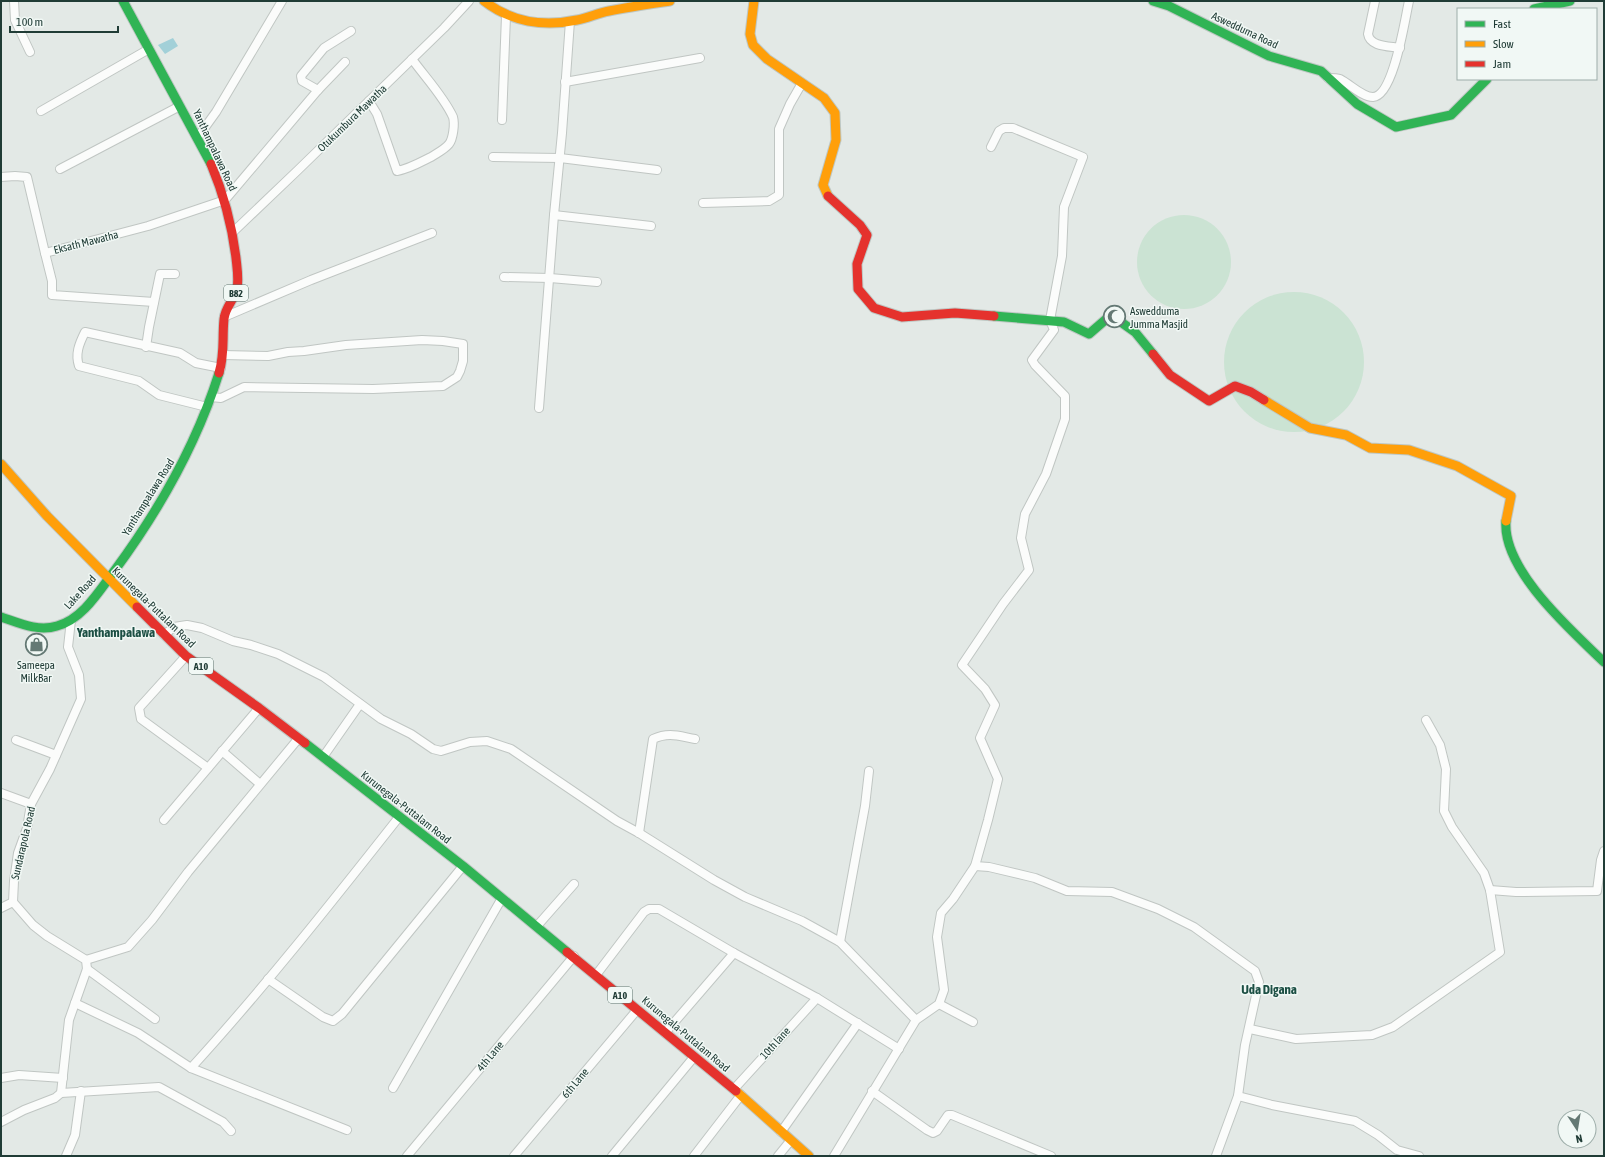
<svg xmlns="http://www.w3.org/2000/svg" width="1605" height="1157" font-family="'Asap Condensed',sans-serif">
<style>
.green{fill:#cbe3d3}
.water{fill:#a2d0d8}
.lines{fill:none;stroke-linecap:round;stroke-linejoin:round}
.street-casing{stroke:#c0c6c3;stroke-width:10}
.fast-casing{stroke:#bec7c3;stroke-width:11}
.slow-casing{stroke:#bec7c3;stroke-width:11}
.jam-casing{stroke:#bec7c3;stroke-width:11}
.street{stroke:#fbfcfb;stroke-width:8}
.fast{stroke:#30b455;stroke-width:9}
.slow{stroke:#ff9f0a;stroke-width:9}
.jam{stroke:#e5322d;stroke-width:9}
.labels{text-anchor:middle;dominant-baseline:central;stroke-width:3;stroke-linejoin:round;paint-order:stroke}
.shield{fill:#f1f8f5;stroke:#5f746f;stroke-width:1}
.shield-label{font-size:10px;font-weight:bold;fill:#203c36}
.street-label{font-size:11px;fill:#203c36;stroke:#f1f8f5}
.poi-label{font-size:11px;fill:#203c36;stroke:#f1f8f5;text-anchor:start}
.quarter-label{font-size:13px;font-weight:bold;fill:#1c4f44;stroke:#f1f8f5}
</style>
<rect width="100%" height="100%" fill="#e3e9e6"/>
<!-- green -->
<g class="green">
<circle cx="1184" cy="262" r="47"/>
<circle cx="1294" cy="362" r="70"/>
</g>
<!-- water -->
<polygon class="water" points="173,38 178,46 165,54 158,45"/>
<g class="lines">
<defs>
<g id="street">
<polyline points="14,1 15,20 30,52"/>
<path d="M1375,1L1368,34C1370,47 1389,46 1400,48"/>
<path d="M1328,78C1332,78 1337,78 1340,79C1350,84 1362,97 1373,97C1394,96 1405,18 1409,1"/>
<polyline points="565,82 700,58"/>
<polyline points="318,90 302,81 301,76 324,48 351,31"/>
<path d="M369,101L377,114L397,171C409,169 421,162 431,157C437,153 444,150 449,144C453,139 455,124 453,117C444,97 425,77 412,59"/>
<polyline points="41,111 149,49"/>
<polyline points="502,120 506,16"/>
<polyline points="198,137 216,112 282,1"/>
<polyline points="493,157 560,158 657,170"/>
<polyline points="60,169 180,106"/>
<polyline points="1,177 15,176 27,177 45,253 148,226 225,200 318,90 345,62"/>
<polyline points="703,203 769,201 779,195 779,129 790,104 802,83"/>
<polyline points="554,215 651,226"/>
<polyline points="233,232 298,170 444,28 469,1"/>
<polyline points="45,253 52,281 52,295 154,302"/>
<polyline points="504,277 550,278 597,282"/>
<polyline points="224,317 311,280 432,233"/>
<polyline points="146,347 149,327 160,274 175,274"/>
<polyline points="211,397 221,398 244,387 373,389 443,386 457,377 460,371 463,361 463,344 443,341 422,340 346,345 304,351 288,352 268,356 223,355"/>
<path d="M207,407L159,395L139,381L79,366C75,354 79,344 85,332L180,353L196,363L221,368"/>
<polyline points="539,408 554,215 562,133 570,21"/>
<polyline points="164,635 174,627 187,625 202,628 233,641 251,645 278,654 324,677 381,719 411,734 433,749 441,751 470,742 487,741 511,749 617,821 639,833 714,880 745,897 802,921 840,942 916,1020"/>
<polyline points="186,656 139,708 141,719 208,768"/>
<polyline points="16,740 56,755"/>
<polyline points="222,751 260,784"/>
<polyline points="323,757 360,704"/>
<polyline points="1,793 31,804"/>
<polyline points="164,820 259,708"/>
<path d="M639,833L653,739C669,732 678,736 695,739"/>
<polyline points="975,866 988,820 998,779 980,738 995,705 985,689 962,665 1003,604 1029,570 1021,538 1025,514 1046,474 1065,419 1065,396 1035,365 1032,360 1054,330 1050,320 1062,256 1064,207 1083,157 1013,128 1004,128 999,131 991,147"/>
<polyline points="1490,890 1516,892 1597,891 1601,860 1604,851"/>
<polyline points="1,908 13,902"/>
<polyline points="537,926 574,884"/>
<polyline points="840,942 865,806 869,771"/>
<polyline points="86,960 128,947 152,920 188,872 298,739"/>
<polyline points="87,969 155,1019"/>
<polyline points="596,975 644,912 649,909 659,909 734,953 817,998 899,1049"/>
<polyline points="268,979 323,1017 333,1021 342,1014 463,866"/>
<polyline points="75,1003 138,1033 191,1068 347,1130"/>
<polyline points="939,1004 973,1022"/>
<polyline points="1250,1029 1296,1039 1372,1035 1393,1027 1500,952 1490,890 1484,873 1452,827 1444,811 1446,769 1440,745 1426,720"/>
<polyline points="665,1033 734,953"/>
<path d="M191,1068C264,988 332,902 399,817"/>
<polyline points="1,1078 19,1075 63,1078"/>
<polyline points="393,1088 502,898"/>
<polyline points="734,1089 817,998"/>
<polyline points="872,1091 927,1130 933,1133 937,1131 948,1115 952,1115 1051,1156"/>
<polyline points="61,1093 159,1087 223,1122 231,1131"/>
<polyline points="1238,1096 1272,1105 1355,1121 1378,1135 1397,1150 1419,1156"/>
<polyline points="1,1122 24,1110 55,1098 61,1093 69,1020 87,969 86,960 47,936 33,925 13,902 14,881 18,853 27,828 31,804 50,769 81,699 79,675 68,647 71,620"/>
<polyline points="781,1132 858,1023"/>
<polyline points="66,1156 75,1135 81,1091"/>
<polyline points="407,1156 574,956"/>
<polyline points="514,1156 637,1010"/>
<polyline points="612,1156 694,1057"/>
<polyline points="694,1156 741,1095"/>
<polyline points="778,1156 791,1140"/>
<polyline points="834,1156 916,1020 939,1004 944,990 937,937 941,913 953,899 975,866 989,867 1035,878 1067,891 1112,892 1158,909 1194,927 1255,971 1259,982 1245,1045 1238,1096 1216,1156"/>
</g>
<g id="fast">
<polyline points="123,1 211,164"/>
<polyline points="1153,1 1169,6 1269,56 1321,71 1357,104 1396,127 1451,115 1487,79"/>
<polyline points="1534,9 1570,1"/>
<polyline points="994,316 1064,322 1089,334 1111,315 1135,332 1153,354"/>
<path d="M1506,521C1502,570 1572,631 1604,662"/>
<path d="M1,617C19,623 38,632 57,626C83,619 99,591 115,570C160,509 196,446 219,373"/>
<polyline points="305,743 463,866 567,952"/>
</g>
<g id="slow">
<path d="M484,1C511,22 544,27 577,20C588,18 598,13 609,11C629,7 650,4 670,1"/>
<polyline points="754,1 750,34 753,45 767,59 824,98 835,113 836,140 823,185 828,196"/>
<polyline points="1264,400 1310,428 1346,435 1370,448 1409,450 1457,466 1511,496 1506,521"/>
<polyline points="1,464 47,516 137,607"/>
<polyline points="736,1091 809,1156"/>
</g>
<g id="jam">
<path d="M211,164C224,195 232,225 236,258C237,268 239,279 237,288C235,299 225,307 224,319C222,339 225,353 219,373"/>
<polyline points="828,196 860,225 867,235 857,264 858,289 874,308 902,317 955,313 994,316"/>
<polyline points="1153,354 1170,375 1209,401 1235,386 1251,392 1264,400"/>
<polyline points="137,607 186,656 259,708 305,743"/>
<polyline points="567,952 736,1091"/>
</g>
</defs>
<!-- street casing -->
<use href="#street" class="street-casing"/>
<!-- fast casing -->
<use href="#fast" class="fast-casing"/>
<!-- slow casing -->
<use href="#slow" class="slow-casing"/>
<!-- jam casing -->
<use href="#jam" class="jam-casing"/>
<!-- street -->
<use href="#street" class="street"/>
<!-- fast -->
<use href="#fast" class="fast"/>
<!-- slow -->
<use href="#slow" class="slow"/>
<!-- jam -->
<use href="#jam" class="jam"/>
</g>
<!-- icons -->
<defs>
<symbol id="mosque-ring" viewBox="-11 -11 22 22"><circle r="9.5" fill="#f1f8f5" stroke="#647974" stroke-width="1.5"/><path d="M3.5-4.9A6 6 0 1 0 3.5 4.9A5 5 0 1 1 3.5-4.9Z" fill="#647974"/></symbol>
<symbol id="shop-ring" viewBox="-11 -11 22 22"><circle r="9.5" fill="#f1f8f5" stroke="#647974" stroke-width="1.5"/><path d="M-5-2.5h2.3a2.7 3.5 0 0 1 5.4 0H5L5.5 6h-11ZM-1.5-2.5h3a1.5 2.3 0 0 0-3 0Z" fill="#647974"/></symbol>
</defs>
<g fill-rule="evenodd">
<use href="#mosque-ring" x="1102" y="304" width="25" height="25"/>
<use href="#shop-ring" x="24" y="632" width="25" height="25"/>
</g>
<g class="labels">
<!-- shield labels -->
<g class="shield">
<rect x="224" y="285" width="24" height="16" rx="3"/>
<rect x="189" y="658" width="24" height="16" rx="3"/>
<rect x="608" y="987" width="24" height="16" rx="3"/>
</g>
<g class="shield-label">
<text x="236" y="293">B82</text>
<text x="201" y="666">A10</text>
<text x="620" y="995">A10</text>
</g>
<!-- street labels -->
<g class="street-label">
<text transform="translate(1245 30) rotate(25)">Aswedduma Road</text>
<text transform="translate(352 118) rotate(-44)">Otukumbura Mawatha</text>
<text transform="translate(215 150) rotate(65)">Yanthampalawa Road</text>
<text transform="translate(86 242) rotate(-14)">Eksath Mawatha</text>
<text transform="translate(148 497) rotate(-58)">Yanthampalawa Road</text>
<text transform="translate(80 592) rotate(-48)">Lake Road</text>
<text transform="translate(154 607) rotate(44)">Kurunegala-Puttalam Road</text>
<text transform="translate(406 807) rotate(38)">Kurunegala-Puttalam Road</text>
<text transform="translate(23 843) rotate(-77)">Sundarapola Road</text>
<text transform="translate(686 1034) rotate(40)">Kurunegala-Puttalam Road</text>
<text transform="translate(775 1043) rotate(-48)">10th lane</text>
<text transform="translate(490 1056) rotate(-50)">4th Lane</text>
<text transform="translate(575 1083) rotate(-50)">6th Lane</text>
</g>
<!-- poi labels -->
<g class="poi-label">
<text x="1130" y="311">Aswedduma<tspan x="1130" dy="13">Jumma Masjid</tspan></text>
<text x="36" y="665" text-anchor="middle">Sameepa<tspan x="36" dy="13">MilkBar</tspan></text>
</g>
<!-- quarter labels -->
<g class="quarter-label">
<text x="116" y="632">Yanthampalawa</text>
<text x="1269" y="989">Uda Digana</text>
</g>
</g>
<!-- border -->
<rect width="1605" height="1157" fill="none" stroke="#203c36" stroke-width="4"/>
<!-- legend -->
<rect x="1457" y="8" width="140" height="72" fill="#f1f8f5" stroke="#9dada9"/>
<rect x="1465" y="21" width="20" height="6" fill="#30b455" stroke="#9dada9"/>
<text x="1493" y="28" font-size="12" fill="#203c36">Fast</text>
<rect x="1465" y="41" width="20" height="6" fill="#ff9f0a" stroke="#9dada9"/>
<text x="1493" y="48" font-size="12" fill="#203c36">Slow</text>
<rect x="1465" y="61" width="20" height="6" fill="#e5322d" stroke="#9dada9"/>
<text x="1493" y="68" font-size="12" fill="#203c36">Jam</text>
<!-- north arrow -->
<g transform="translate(1577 1129) rotate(168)"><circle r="19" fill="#f1f8f5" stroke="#9dada9"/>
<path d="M0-3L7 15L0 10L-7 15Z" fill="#647974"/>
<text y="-6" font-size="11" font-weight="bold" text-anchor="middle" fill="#203c36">N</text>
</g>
<!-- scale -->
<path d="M10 26v6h108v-6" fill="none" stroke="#203c36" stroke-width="2"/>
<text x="16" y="26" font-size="12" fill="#203c36" stroke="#f1f8f5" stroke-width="3" paint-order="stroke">100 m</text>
</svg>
